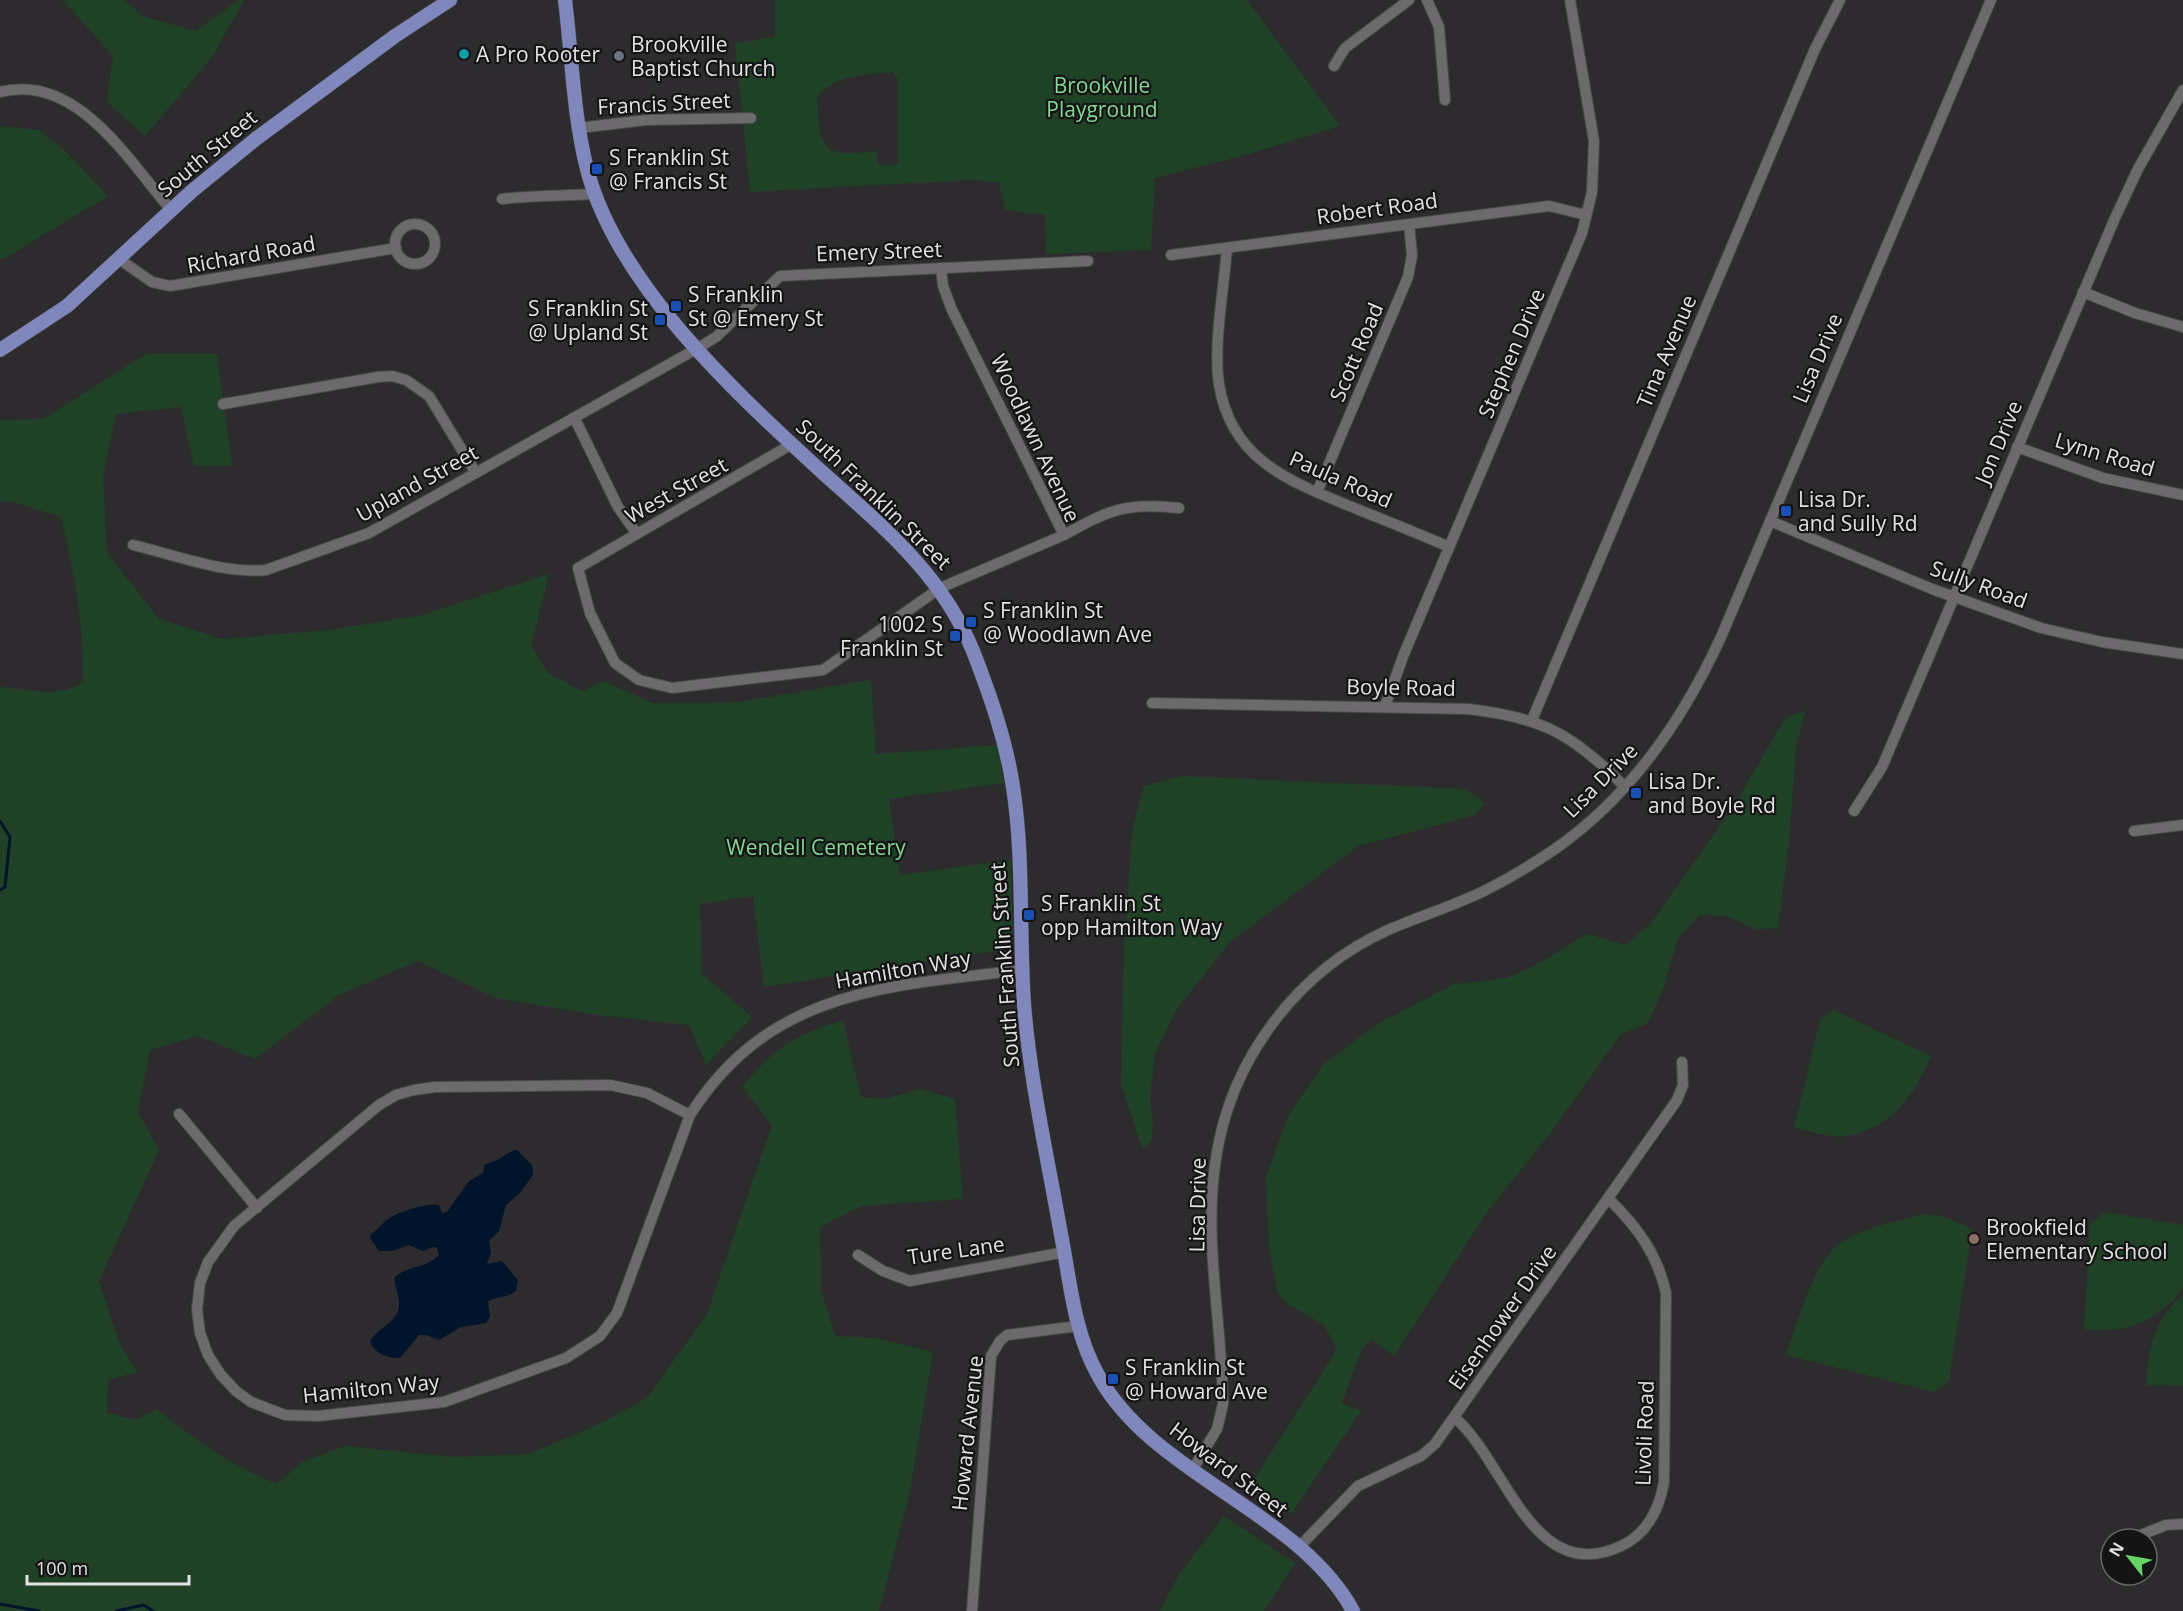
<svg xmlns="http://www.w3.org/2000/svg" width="2183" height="1611" font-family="'Open Sans',sans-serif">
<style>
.green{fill:#1f4227;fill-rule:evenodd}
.water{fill:#00142c}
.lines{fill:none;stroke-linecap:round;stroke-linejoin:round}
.stream{stroke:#00142c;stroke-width:3}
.minor-casing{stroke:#4b4a4b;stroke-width:12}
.major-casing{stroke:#4b4a4b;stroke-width:15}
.minor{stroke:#6d6a6d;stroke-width:10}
.major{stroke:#7f87bd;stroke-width:14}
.culture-dot{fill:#0f9aa8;stroke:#151415;stroke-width:2}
.worship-dot{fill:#6b7280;stroke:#151415;stroke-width:2}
.transit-dot{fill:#1a4fb4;stroke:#151415;stroke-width:2}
.education-dot{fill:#8d6e63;stroke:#151415;stroke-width:2}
.labels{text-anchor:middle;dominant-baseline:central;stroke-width:4.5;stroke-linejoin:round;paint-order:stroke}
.poi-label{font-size:21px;fill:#e3e2e3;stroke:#151415;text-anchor:start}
.park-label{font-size:21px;fill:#84d795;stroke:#151415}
.street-label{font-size:21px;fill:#e3e2e3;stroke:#151415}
</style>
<rect width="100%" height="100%" fill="#2d2b2e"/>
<!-- green -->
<g class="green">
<polygon points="63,0 125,0 142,16 196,31 239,0 244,0 212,57 145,136 107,102 113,56"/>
<path d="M775,0H1247L1340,126L1242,156L1155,178L1151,250L1046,254L1045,215L1005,210L999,182L971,180L750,192L735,44L775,36ZM893,72L898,80V165H878L877,151C821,157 820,152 817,97C836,74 865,75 893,72Z"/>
<polygon points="0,126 39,130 66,152 108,196 0,261"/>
<path d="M146,354H217L232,466H194L181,407L116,414L103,477L107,553L159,619L222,639L330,630L422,615L549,574L531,646L548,673L582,691L603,681L653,703L739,702L871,680L876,754L997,745L1004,783L889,799L900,875L1011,860L1013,948L764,987L753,896L700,904L702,974L752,1017L706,1065L689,1025L598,1015L496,998L418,961L339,995L255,1059L198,1036L150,1050L138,1112L159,1150L99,1281L119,1342L137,1372L108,1380L107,1413L136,1420L156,1409C194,1439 232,1466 277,1484L302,1462L345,1446L454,1457L529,1454L597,1425L647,1398L707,1314L772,1125L742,1087C773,1048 796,1035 843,1020L861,1097L885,1099L920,1089L955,1099L963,1199L861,1206L820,1227L821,1289L835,1336L875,1338L933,1352L910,1491L879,1611H0V687C24,689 66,700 83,680C84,620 74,575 61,517L13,502L0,501V420L43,419Z"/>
<polygon points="1805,711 1796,748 1789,841 1778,928 1755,929 1727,916 1700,915 1678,938 1664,987 1648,1023 1620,1035 1552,1131 1487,1212 1394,1356 1371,1339 1361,1350 1342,1403 1361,1411 1291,1514 1249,1487 1333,1356 1336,1347 1324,1325 1289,1305 1278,1294 1269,1249 1266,1176 1289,1114 1324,1064 1379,1023 1454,984 1507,978 1536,965 1587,934 1626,945 1652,922 1733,807 1786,717"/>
<polygon points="1182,776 1465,789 1485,803 1475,815 1358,846 1230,942 1176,1010 1155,1054 1150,1098 1153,1125 1151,1142 1142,1148 1121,1084 1124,950 1132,831 1144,786"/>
<path d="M1833,1010L1931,1056C1914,1096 1891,1130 1844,1136C1828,1138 1809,1131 1794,1128L1820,1020Z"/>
<path d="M2104,1212L2183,1225C2183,1244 2183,1266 2183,1285C2182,1292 2174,1299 2169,1304C2143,1327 2119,1333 2084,1329L2090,1225Z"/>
<path d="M1922,1214L1942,1216L1972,1229L1949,1381L1934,1392L1786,1355C1798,1322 1813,1260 1843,1241C1865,1227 1897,1222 1922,1214Z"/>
<path d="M2183,1295V1386L2147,1385C2146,1351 2156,1317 2183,1295Z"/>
<polygon points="1224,1516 1295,1563 1264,1611 1160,1611 1178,1576"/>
</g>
<!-- water -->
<path class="water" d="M517,1150L532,1165L533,1175L519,1194L506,1205L499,1231L489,1241L491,1253L487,1264L502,1261L518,1280L516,1291C507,1298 498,1296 488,1301L490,1317L486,1323L461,1327L439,1340L426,1335H419L400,1358C388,1358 374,1354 370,1341C378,1327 398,1323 399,1305C400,1295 394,1288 395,1277C409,1265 426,1269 439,1255L437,1248L433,1247L423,1251L409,1245L392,1251H379L370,1238L371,1234C379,1229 385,1219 393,1216C402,1211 430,1202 439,1205L442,1213L447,1212L469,1181L483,1173L485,1164C501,1161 505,1152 517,1150Z"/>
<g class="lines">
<!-- stream -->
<g class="stream">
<polyline points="0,821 10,837 5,887 0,890"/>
<polyline points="0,1604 39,1611"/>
<polyline points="116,1611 144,1605 153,1611"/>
</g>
<defs>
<g id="minor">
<polyline points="1427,0 1439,27 1445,100"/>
<polyline points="1334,66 1345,48 1409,0"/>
<path d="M0,92C76,72 129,161 171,210"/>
<polyline points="579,128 646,120 751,118"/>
<path d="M502,199C533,195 563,196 594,194"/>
<circle cx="415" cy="244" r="20"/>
<path d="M1227,248C1224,288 1213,346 1219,384C1231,460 1289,481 1352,507C1384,520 1417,533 1449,547"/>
<polyline points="1171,255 1549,206 1586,215"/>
<polyline points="119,259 152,282 170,286 396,248"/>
<polyline points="2083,292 2135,313 2183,327"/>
<polyline points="223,404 378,377 392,376 406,380 429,396 476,473"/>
<polyline points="575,419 618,507 637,534"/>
<polyline points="792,444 578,568 590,613 615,663 639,680 672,688 823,670 940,588 1064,535 952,310 943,286 941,268"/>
<polyline points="2017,447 2103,478 2183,495"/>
<polyline points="1317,492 1408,277 1412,255 1409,224"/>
<polyline points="1770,521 1932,589 2041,628 2102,642 2183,654"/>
<path d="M1064,535C1109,510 1126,502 1179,508"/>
<path d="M133,545C175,555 223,574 266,570L369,533L698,348L716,337L780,276L1088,261"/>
<path d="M1152,703L1468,709C1541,717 1573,734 1625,787"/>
<polyline points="1385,706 1404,654 1582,233 1592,192 1594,141 1570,0"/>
<polyline points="1532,720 1815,49 1840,0"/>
<polyline points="1854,811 1882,767 2115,218 2138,169 2183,90"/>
<polyline points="2134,831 2183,825"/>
<polyline points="179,1114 257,1208"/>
<path d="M690,1115L617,1313L600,1336L566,1358L444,1402L318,1416L285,1415L251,1402L236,1391L221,1375L208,1355L200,1333L197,1309L200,1283L208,1262L234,1226L379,1105L396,1095L414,1090L435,1087L610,1085L647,1093L690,1115C770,989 888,986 1022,970"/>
<polyline points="858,1255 883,1271 910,1281 1065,1252"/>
<path d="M1455,1418C1505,1460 1532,1586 1619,1547C1647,1535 1659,1510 1664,1482L1666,1293C1657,1253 1637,1227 1609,1199"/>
<path d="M1193,1469L1217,1429L1223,1404C1222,1323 1203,1238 1216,1158C1231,1059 1297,971 1388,930C1420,916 1454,906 1486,890C1510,878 1533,864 1555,849C1631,796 1683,720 1721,637L1991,0"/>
<polyline points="2133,1538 2166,1525 2183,1524"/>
<polyline points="1298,1548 1358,1486 1421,1456 1435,1444 1677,1100 1683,1085 1682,1062"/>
<polyline points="972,1611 991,1356 1000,1341 1007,1335 1078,1326"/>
</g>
<g id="major">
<path d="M565,0C572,56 573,114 587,169C617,285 736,393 822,472C883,527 941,573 973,651C990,695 1006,740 1013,787C1024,858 1019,932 1024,1004C1030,1080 1047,1155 1060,1229C1070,1278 1073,1331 1098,1375C1152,1475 1299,1511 1353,1611"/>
<polyline points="0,350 67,306 192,191 257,138 395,36 450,0"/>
</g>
</defs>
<!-- minor casing -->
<use href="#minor" class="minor-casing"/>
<!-- major casing -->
<use href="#major" class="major-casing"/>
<!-- minor -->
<use href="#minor" class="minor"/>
<!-- major -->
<use href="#major" class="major"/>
</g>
<!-- markers -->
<circle class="culture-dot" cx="464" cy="54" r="6"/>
<circle class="worship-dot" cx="619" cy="56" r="6"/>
<g class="transit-dot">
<rect x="591" y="163" width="12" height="12" rx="3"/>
<rect x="670" y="300" width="12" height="12" rx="3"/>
<rect x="654" y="314" width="12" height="12" rx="3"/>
<rect x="1780" y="505" width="12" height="12" rx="3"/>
<rect x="965" y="616" width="12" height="12" rx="3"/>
<rect x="949" y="630" width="12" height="12" rx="3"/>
<rect x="1630" y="787" width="12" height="12" rx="3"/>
<rect x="1023" y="909" width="12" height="12" rx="3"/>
<rect x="1107" y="1373" width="12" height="12" rx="3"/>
</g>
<circle class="education-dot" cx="1974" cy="1239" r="6"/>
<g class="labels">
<!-- poi labels -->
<g class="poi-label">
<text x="631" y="44">Brookville<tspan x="631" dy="24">Baptist Church</tspan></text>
<text x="476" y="54">A Pro Rooter</text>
<text x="609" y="157">S Franklin St<tspan x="609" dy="24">@ Francis St</tspan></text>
<text x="688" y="294">S Franklin<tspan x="688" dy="24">St @ Emery St</tspan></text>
<text x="648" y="308" text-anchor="end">S Franklin St<tspan x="648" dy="24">@ Upland St</tspan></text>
<text x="1798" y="499">Lisa Dr.<tspan x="1798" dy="24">and Sully Rd</tspan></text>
<text x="983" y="610">S Franklin St<tspan x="983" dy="24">@ Woodlawn Ave</tspan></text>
<text x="943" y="624" text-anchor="end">1002 S<tspan x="943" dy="24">Franklin St</tspan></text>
<text x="1648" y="781">Lisa Dr.<tspan x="1648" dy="24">and Boyle Rd</tspan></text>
<text x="1041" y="903">S Franklin St<tspan x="1041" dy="24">opp Hamilton Way</tspan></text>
<text x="1986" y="1227">Brookfield<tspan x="1986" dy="24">Elementary School</tspan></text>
<text x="1125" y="1367">S Franklin St<tspan x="1125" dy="24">@ Howard Ave</tspan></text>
</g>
<!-- park labels -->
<g class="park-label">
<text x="1102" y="85">Brookville<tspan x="1102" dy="24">Playground</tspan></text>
<text x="816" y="847">Wendell Cemetery</text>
</g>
<!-- street labels -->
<g class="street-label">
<text transform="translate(664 103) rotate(-3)">Francis Street</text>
<text transform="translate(207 153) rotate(-40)">South Street</text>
<text transform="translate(1377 208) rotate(-8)">Robert Road</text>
<text transform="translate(879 251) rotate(-2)">Emery Street</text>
<text transform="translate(251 254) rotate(-10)">Richard Road</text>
<text transform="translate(1666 351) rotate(-67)">Tina Avenue</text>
<text transform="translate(1356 352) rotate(-67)">Scott Road</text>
<text transform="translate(1511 353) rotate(-67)">Stephen Drive</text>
<text transform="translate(1817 358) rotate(-67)">Lisa Drive</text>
<text transform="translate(1036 438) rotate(65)">Woodlawn Avenue</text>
<text transform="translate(1998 442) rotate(-67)">Jon Drive</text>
<text transform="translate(2105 454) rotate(17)">Lynn Road</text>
<text transform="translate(1341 479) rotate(24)">Paula Road</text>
<text transform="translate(417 483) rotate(-29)">Upland Street</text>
<text transform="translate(676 490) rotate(-29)">West Street</text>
<text transform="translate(874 494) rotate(44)">South Franklin Street</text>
<text transform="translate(1979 584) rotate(20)">Sully Road</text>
<text transform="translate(1401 687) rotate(1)">Boyle Road</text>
<text transform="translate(1600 780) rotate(-45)">Lisa Drive</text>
<text transform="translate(1004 965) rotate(-94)">South Franklin Street</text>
<text transform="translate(903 969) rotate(-10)">Hamilton Way</text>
<text transform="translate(1197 1205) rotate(-89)">Lisa Drive</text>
<text transform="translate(956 1250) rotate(-8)">Ture Lane</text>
<text transform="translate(1502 1317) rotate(-55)">Eisenhower Drive</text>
<text transform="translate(371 1388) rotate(-6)">Hamilton Way</text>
<text transform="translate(967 1433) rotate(-84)">Howard Avenue</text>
<text transform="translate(1644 1433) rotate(-88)">Livoli Road</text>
<text transform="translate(1229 1469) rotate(37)">Howard Street</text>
</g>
</g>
<!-- north arrow -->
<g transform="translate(2129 1557) rotate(301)"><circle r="28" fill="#151415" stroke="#676667" stroke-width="1.5"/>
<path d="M0-4.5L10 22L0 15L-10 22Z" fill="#65d467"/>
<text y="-9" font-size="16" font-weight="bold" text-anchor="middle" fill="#e3e2e3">N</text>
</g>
<!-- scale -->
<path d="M27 1575v9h162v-9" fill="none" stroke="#e3e2e3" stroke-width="3"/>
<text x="36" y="1575" font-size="18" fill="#e3e2e3" stroke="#151415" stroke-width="4.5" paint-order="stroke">100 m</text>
</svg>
